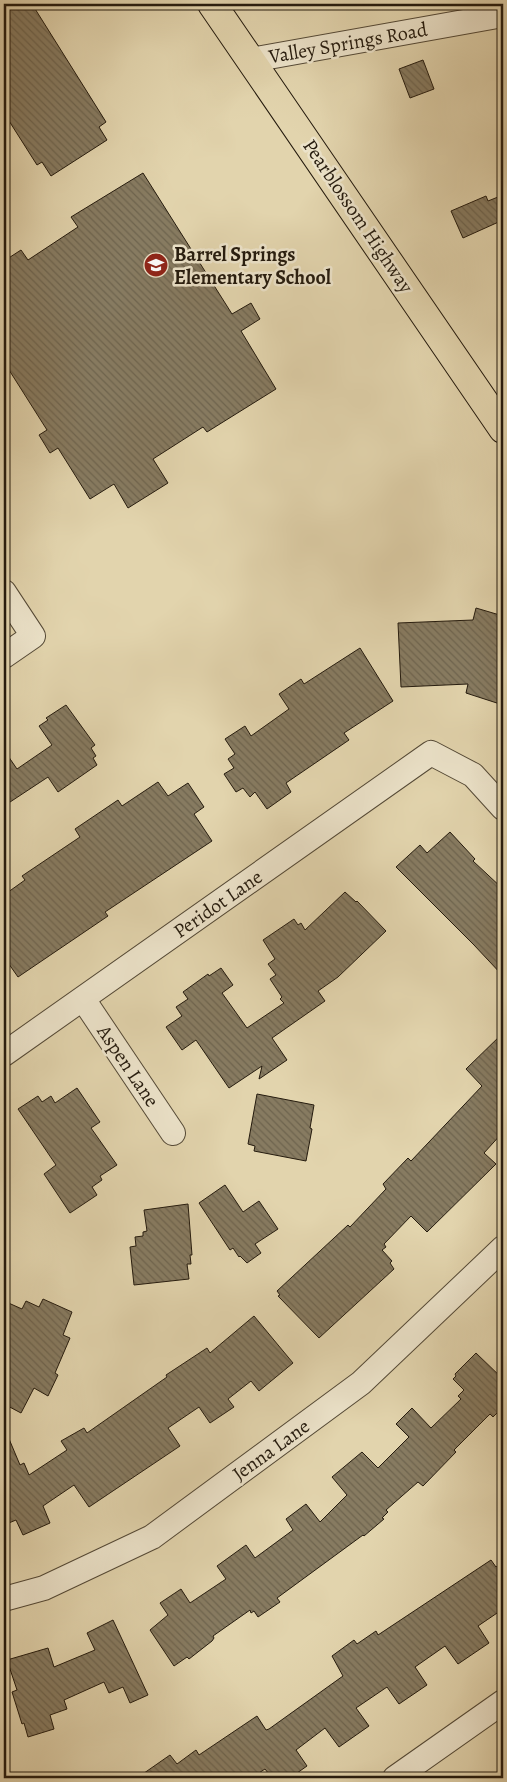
<svg xmlns="http://www.w3.org/2000/svg" width="507" height="1782" font-family="Alegreya,serif">
<style>
.building{fill:url(#building-back-hatch);stroke:#251b0e}
.lines{fill:none;stroke-linecap:round;stroke-linejoin:round}
.minor-casing{stroke:#544936;stroke-width:26}
.primary-casing{stroke:#251b0e;stroke-width:30}
.minor{stroke:#ece3ca;stroke-width:24}
.primary{stroke:#e2d4ad;stroke-width:28}
.labels{text-anchor:middle;dominant-baseline:central;stroke-width:5;stroke-linejoin:round;paint-order:stroke}
.street-label{font-size:20px;fill:#251b0e;stroke:#ece3ca}
.poi-label{font-size:20px;font-weight:bold;fill:#251b0e;stroke:#ece3ca;text-anchor:start}
</style>
<defs>
<pattern id="building-back-hatch" width="6" height="6" patternUnits="userSpaceOnUse" patternTransform="scale(1.25)"><rect width="6" height="6" fill="#877b61"/><path d="M-1 5l2 2M0 0l6 6M5-1l2 2" fill="none" stroke="#6e644e"/></pattern>
</defs>
<rect width="100%" height="100%" fill="#e2d4ad"/>
<filter id="stains"><feTurbulence type="fractalNoise" baseFrequency=".004" numOctaves="4"/><feColorMatrix values="0 0 0 0 .2 0 0 0 0 .09 0 0 0 0 .02 0 0 0 .5 -.17"/></filter>
<radialGradient id="worn" r=".72"><stop offset=".6" stop-color="#630" stop-opacity="0"/><stop offset="1" stop-color="#630" stop-opacity=".3"/></radialGradient>
<!-- building -->
<g class="building">
<polygon points="4,4 32,4 106,122 99,127 107,140 51,176 42,162 37,165 4,113"/>
<polygon points="423,60 434,89 410,98 399,69"/>
<polygon points="143,173 232,314 251,303 260,319 241,331 276,389 207,432 203,427 153,459 168,483 128,508 114,484 90,499 58,448 50,453 39,435 47,430 4,362 4,261 21,250 28,260 78,227 71,217"/>
<polygon points="503,195 503,220 463,238 451,211 486,196 488,201"/>
<polygon points="476,608 503,616 503,705 466,693 468,684 401,687 398,623 473,620"/>
<polygon points="360,648 393,701 344,733 349,740 286,783 291,792 267,809 255,792 250,797 243,788 236,792 224,774 234,768 228,759 235,754 225,739 245,726 251,736 289,709 279,694 301,679 304,684"/>
<polygon points="66,705 95,745 91,748 96,756 93,758 97,765 58,792 48,777 4,806 4,750 17,769 52,745 39,726 48,720 46,718"/>
<polygon points="158,782 168,796 188,783 204,807 194,814 212,841 105,912 108,916 18,977 4,957 4,895 25,880 22,876 80,837 75,829 118,800 122,806"/>
<polygon points="450,832 475,859 473,861 503,889 503,976 474,945 396,867 420,845 427,853"/>
<polygon points="345,892 356,902 357,901 386,931 338,977 318,991 325,1001 272,1038 287,1060 259,1079 262,1066 229,1088 196,1040 182,1050 166,1027 182,1016 176,1007 188,999 183,992 208,974 209,976 221,968 233,985 222,993 247,1028 284,1003 280,999 282,997 270,979 276,975 268,964 275,959 263,940 294,919 298,925 301,923 305,930"/>
<polygon points="503,1033 503,1132 484,1153 496,1164 427,1232 411,1216 384,1244 386,1247 382,1250 392,1261 390,1263 394,1269 319,1338 278,1296 280,1295 277,1291 348,1225 350,1227 386,1189 383,1184 408,1158 411,1161 482,1086 466,1069"/>
<polygon points="77,1088 100,1122 91,1128 117,1165 100,1176 102,1180 92,1187 97,1195 70,1213 44,1174 56,1165 18,1109 38,1096 42,1102 51,1096 55,1103"/>
<polygon points="257,1094 314,1105 310,1128 312,1129 306,1161 254,1151 255,1146 248,1144"/>
<polygon points="225,1185 243,1212 259,1201 278,1229 255,1244 261,1253 247,1263 240,1256 239,1257 233,1248 230,1250 199,1203"/>
<polygon points="188,1204 192,1255 190,1255 191,1264 187,1264 189,1279 134,1285 130,1247 136,1246 135,1237 143,1236 143,1232 147,1231 144,1210"/>
<polygon points="43,1299 72,1312 63,1335 70,1338 55,1373 58,1375 48,1396 34,1388 21,1413 4,1404 4,1301 22,1309 26,1301 39,1307"/>
<polygon points="254,1316 293,1363 259,1391 251,1381 228,1399 234,1407 210,1423 199,1407 168,1428 180,1446 89,1507 74,1485 43,1506 50,1523 23,1535 16,1520 4,1525 4,1427 20,1465 24,1463 29,1475 67,1450 61,1441 84,1428 87,1433 167,1377 166,1375 207,1348 210,1353"/>
<polygon points="476,1353 503,1379 503,1407 493,1417 490,1414 454,1450 456,1452 423,1486 418,1482 386,1510 388,1512 382,1518 384,1519 364,1536 363,1535 277,1598 280,1602 258,1617 254,1611 251,1613 250,1610 213,1636 214,1638 212,1641 189,1659 187,1657 174,1666 150,1630 168,1615 160,1603 181,1589 190,1603 226,1579 217,1566 246,1545 255,1558 293,1530 286,1519 306,1504 320,1522 347,1495 332,1477 362,1452 378,1468 409,1437 396,1424 412,1408 431,1428 461,1399 458,1396 464,1390 453,1379 456,1376 455,1374"/>
<polygon points="491,1560 496,1567 503,1562 503,1609 478,1626 489,1643 458,1664 445,1646 415,1667 427,1685 399,1704 387,1687 356,1708 369,1726 339,1747 325,1728 296,1750 307,1766 290,1778 272,1778 265,1769 251,1778 137,1778 170,1755 177,1764 196,1750 199,1755 257,1716 266,1730 269,1729 343,1676 332,1656 354,1640 357,1644 376,1631 378,1635"/>
<polygon points="113,1620 148,1695 130,1703 123,1687 109,1693 104,1682 64,1700 67,1709 50,1715 54,1729 28,1737 24,1723 22,1724 12,1692 17,1690 7,1660 48,1648 54,1667 95,1650 87,1633"/>
</g>
<g class="lines">
<defs>
<g id="minor">
<polyline points="251,60 503,15"/>
<polyline points="4,592 33,636 4,656"/>
<polyline points="83,999 173,1133"/>
<polyline points="4,1054 431,753 473,775 503,808"/>
<polyline points="4,1599 44,1588 152,1537 361,1383 503,1248"/>
<polyline points="395,1778 503,1702"/>
</g>
<polyline id="primary" points="212,4 503,429"/>
</defs>
<!-- minor casing -->
<use href="#minor" class="minor-casing"/>
<!-- primary casing -->
<use href="#primary" class="primary-casing"/>
<!-- minor -->
<use href="#minor" class="minor"/>
<!-- primary -->
<use href="#primary" class="primary"/>
</g>
<!-- icons -->
<defs>
<symbol id="school-disc" viewBox="-11 -11 22 22"><circle r="9.5" fill="#8f2418" stroke="#ece3ca"/><path d="M0-5L7-2L0 1L-7-2ZM-4 1L0 2.5L4 1V4Q0 6-4 4Z" fill="#fff"/></symbol>
</defs>
<g fill-rule="evenodd">
<use href="#school-disc" x="142" y="251" width="28" height="28"/>
</g>
<g class="labels">
<!-- street labels -->
<g class="street-label">
<text transform="translate(348 43) rotate(-10)">Valley Springs Road</text>
<text transform="translate(358 216) rotate(56)">Pearblossom Highway</text>
<text transform="translate(218 904) rotate(-35)">Peridot Lane</text>
<text transform="translate(128 1066) rotate(56)">Aspen Lane</text>
<text transform="translate(271 1450) rotate(-36)">Jenna Lane</text>
</g>
<!-- poi labels -->
<g class="poi-label">
<text x="174" y="254">Barrel Springs<tspan x="174" dy="23">Elementary School</tspan></text>
</g>
</g>
<!-- margin -->
<rect width="507" height="1782" fill="none" stroke="#e2d4ad" stroke-width="20"/>
<rect x="5" y="5" width="497" height="1772" fill="none" stroke="#251b0e" stroke-width="2.5"/>
<rect x="10" y="10" width="487" height="1762" fill="none" stroke="#251b0e"/>
<rect width="100%" height="100%" filter="url(#stains)"/>
<rect width="100%" height="100%" fill="url(#worn)"/>
</svg>
